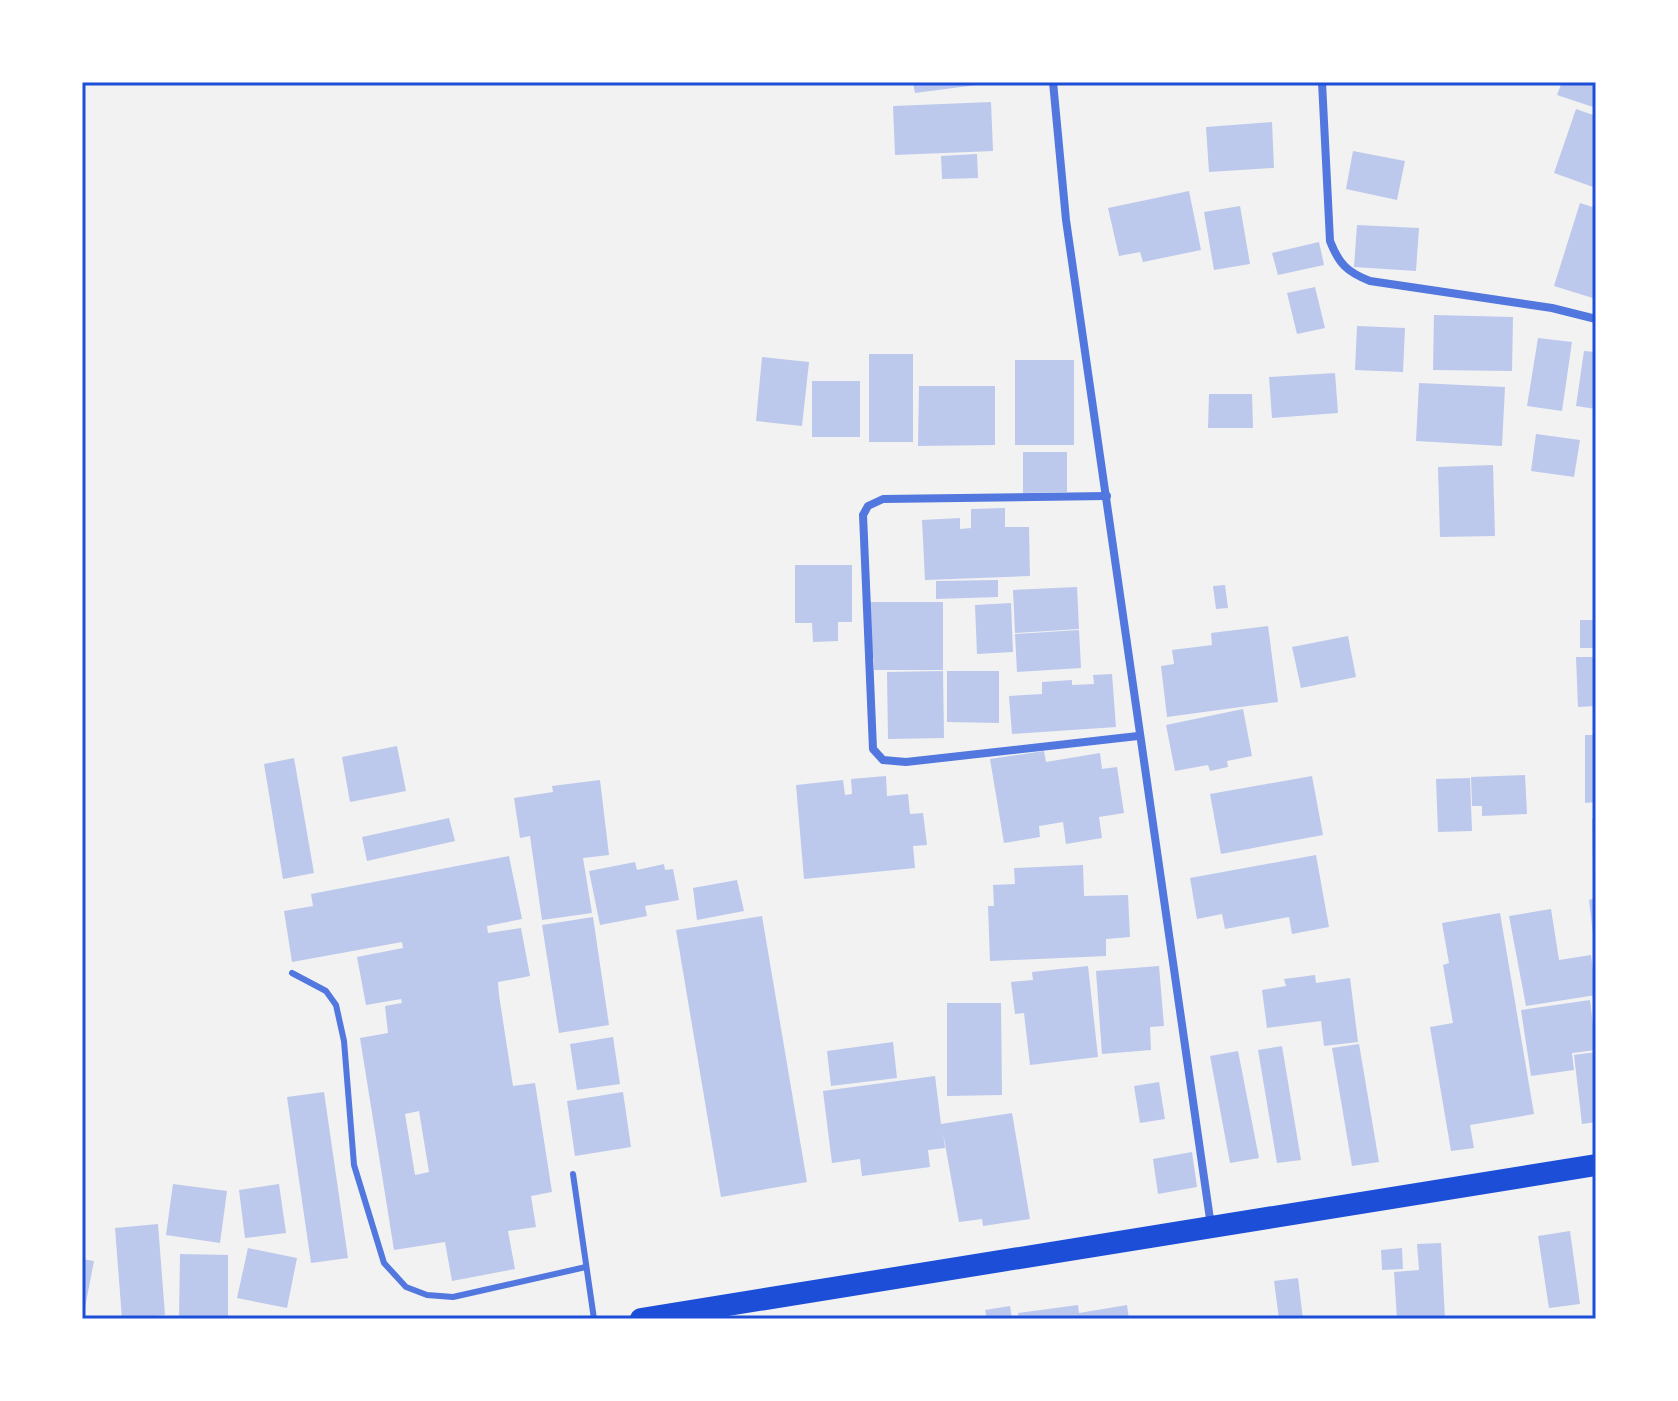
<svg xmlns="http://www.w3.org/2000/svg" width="1678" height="1401" font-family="Roboto,sans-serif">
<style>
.building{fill:#bdc9ec;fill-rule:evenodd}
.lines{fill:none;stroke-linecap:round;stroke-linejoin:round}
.service{stroke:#5277de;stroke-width:6}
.minor{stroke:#5277de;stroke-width:8}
.trunk{stroke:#1d4ed8;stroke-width:22}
.neatline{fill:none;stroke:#1d4ed8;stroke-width:3}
</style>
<rect width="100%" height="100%" fill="#f2f2f2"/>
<!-- building -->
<g class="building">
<polygon points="913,82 984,82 984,84 915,93"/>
<polygon points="1562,82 1596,82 1596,108 1557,95"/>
<polygon points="991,102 993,151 895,155 893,106"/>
<polygon points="1576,109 1596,116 1596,188 1554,173"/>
<polygon points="1272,122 1274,168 1209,172 1206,127"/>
<polygon points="1353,151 1405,161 1397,200 1346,189"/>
<polygon points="977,154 978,178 942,179 941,156"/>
<polygon points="1189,191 1201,250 1143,262 1140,252 1119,256 1108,208"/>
<polygon points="1580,203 1596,208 1596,299 1554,286"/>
<polygon points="1240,206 1250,264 1214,270 1204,212"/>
<polygon points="1357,225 1419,228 1416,271 1354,267"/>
<polygon points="1319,242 1324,265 1278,275 1272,253"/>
<polygon points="1315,287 1325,328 1297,334 1287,293"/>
<polygon points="1434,315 1513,317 1512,371 1433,370"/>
<polygon points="1357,326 1405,328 1403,372 1355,370"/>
<polygon points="1538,338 1572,342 1562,411 1527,406"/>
<polygon points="1584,351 1596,352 1596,409 1576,406"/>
<rect x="869" y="354" width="44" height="88"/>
<polygon points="762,357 809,362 802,426 756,421"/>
<rect x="1015" y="360" width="59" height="85"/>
<polygon points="1335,373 1338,413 1272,418 1269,377"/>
<rect x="812" y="381" width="48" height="56"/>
<polygon points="1419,383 1505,387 1502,446 1416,441"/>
<polygon points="919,386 995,386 995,445 918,446"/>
<polygon points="1209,394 1252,394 1253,428 1208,428"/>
<polygon points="1536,434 1580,440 1574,477 1531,471"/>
<polygon points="1023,452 1067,452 1067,492 1023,493"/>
<polygon points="1493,465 1495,536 1440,537 1438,467"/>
<polygon points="1005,508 1005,527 1029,527 1030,576 925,580 922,520 960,518 960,529 971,528 971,509"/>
<polygon points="795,565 852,565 852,622 838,622 838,641 813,642 812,623 795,623"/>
<polygon points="998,580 998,597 936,599 936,581"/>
<polygon points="1225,585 1228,608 1216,609 1213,586"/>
<polygon points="1077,587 1079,629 1015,633 1013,590"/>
<polygon points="870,602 943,602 943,670 874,670 874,658 870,658"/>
<polygon points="1011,603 1013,652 977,654 975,605"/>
<rect x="1580" y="620" width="16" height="28"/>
<polygon points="1268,626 1278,702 1167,717 1161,666 1174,664 1172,650 1212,645 1211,633"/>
<polygon points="1079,630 1081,668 1017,672 1015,634"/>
<polygon points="1348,636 1356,677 1301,688 1292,647"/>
<polygon points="1576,657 1596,657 1596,706 1578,707"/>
<polygon points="943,671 944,738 888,739 887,672"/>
<polygon points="947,671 999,671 999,723 947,722"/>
<polygon points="1112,674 1116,727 1012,734 1009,696 1042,694 1042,682 1072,680 1072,685 1094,684 1093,675"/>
<polygon points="1243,709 1252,756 1227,761 1228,767 1210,771 1208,765 1175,771 1166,725"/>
<polygon points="1585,735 1596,735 1596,802 1585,803"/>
<polygon points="397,746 406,791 350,802 342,757"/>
<polygon points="1044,751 1046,762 1100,753 1102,769 1117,767 1124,813 1099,817 1102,838 1066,844 1063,822 1039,826 1040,837 1004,843 990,759"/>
<polygon points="294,758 314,873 283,879 264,764"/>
<polygon points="1525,775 1527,814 1482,816 1482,806 1472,806 1471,777"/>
<polygon points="886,776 887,796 908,794 910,814 923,813 927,845 913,846 915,868 804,879 796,785 843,780 845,795 852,794 851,779"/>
<polygon points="1312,776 1323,835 1221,854 1210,794"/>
<polygon points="1470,778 1472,831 1438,832 1436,779"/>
<polygon points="600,780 609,855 583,858 592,913 542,920 530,836 520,838 514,798 553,792 552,786"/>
<polygon points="449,818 455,841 367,861 362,837"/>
<polygon points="1592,819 1596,819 1596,883 1593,883"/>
<polygon points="1316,855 1329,927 1292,934 1289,917 1225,929 1222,914 1197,919 1190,878"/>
<path d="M509,856L522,919L487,926L488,933L521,928L530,976L498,982L499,995L513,1086L535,1083L552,1192L531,1196L536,1227L508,1231L515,1269L452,1281L445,1242L394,1250L360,1038L388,1033L385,1006L402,1003L401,999L366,1005L357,957L403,948L402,942L292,962L284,911L313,906L311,894ZM419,1111L429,1172L415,1175L405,1114Z"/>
<polygon points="635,862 637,870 664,864 665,870 673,869 679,900 645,906 647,916 600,925 589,871"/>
<polygon points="1083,865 1084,896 1128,895 1130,937 1106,939 1106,956 990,961 988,906 994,906 993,885 1015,884 1014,868"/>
<polygon points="737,880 744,911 697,920 693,888"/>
<polygon points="1596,898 1596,943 1594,943 1589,900"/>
<polygon points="1551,909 1559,960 1591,955 1596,995 1526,1006 1509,916"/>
<polygon points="1500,913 1534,1114 1470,1125 1474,1148 1451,1151 1430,1027 1453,1023 1443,965 1449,963 1442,923"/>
<polygon points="762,916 807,1182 721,1197 676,930"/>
<polygon points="593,917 609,1025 559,1033 542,925"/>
<polygon points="1088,966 1098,1057 1030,1065 1024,1013 1015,1014 1011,982 1033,980 1032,972"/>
<polygon points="1159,966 1164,1026 1150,1027 1151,1050 1102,1054 1096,971"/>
<polygon points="1315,975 1316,983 1350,978 1358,1042 1324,1046 1321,1021 1267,1028 1262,990 1286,986 1284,979"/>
<polygon points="1590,1000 1596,1050 1572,1053 1574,1070 1531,1076 1521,1010"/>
<polygon points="947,1003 1001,1003 1002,1095 947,1096"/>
<polygon points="613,1037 620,1084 577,1090 570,1044"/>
<polygon points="893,1042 897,1078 831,1086 827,1051"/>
<polygon points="1359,1044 1379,1162 1352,1166 1332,1048"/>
<polygon points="1282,1046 1301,1160 1277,1163 1258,1050"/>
<polygon points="1238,1051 1259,1158 1230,1163 1210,1056"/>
<polygon points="1596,1052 1596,1122 1582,1124 1574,1055"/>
<polygon points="935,1076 941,1124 1012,1113 1030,1219 983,1226 982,1219 959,1222 943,1133 945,1148 928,1150 930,1167 862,1176 860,1159 832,1163 823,1091"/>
<polygon points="1159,1082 1165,1119 1140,1123 1134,1086"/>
<polygon points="324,1092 348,1258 311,1263 287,1097"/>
<polygon points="623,1092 631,1147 575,1156 567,1101"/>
<polygon points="1192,1152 1197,1187 1158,1194 1153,1159"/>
<polygon points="173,1184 227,1191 220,1243 166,1235"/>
<polygon points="279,1184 286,1233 245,1238 239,1190"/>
<polygon points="158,1224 165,1315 122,1319 115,1228"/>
<polygon points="1570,1231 1580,1304 1549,1308 1538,1236"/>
<polygon points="1441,1243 1445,1319 1397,1319 1394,1272 1419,1270 1417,1244"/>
<polygon points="248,1248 297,1258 287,1308 237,1298"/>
<polygon points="1402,1248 1403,1269 1382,1270 1381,1250"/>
<polygon points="180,1254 228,1255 228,1319 179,1319"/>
<polygon points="82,1259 94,1261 83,1318 82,1317"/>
<polygon points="1298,1278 1303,1319 1279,1319 1274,1281"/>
<polygon points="1078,1305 1079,1313 1127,1305 1129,1319 1019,1319 1018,1313"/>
<polygon points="1010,1306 1012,1319 987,1319 985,1310"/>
</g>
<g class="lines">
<!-- service -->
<g class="service">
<polyline points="292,973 326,991 336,1005 344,1041 354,1165 384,1263 406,1287 427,1295 453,1297 586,1267"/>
<polyline points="573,1174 594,1319"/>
</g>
<!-- minor -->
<g class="minor">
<polyline points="1053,82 1066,220 1211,1226"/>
<path d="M1322,82L1330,241C1339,264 1347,272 1370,281L1552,308L1596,319"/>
<polyline points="1107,496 883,499 868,506 863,515 873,749 883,760 906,762 1138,736"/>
</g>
<!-- trunk -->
<polyline class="trunk" points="641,1319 1596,1165"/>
</g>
<!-- border -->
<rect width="1678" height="1401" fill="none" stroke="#ffffff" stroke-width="168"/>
<rect x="84" y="84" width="1510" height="1233" class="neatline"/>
</svg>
